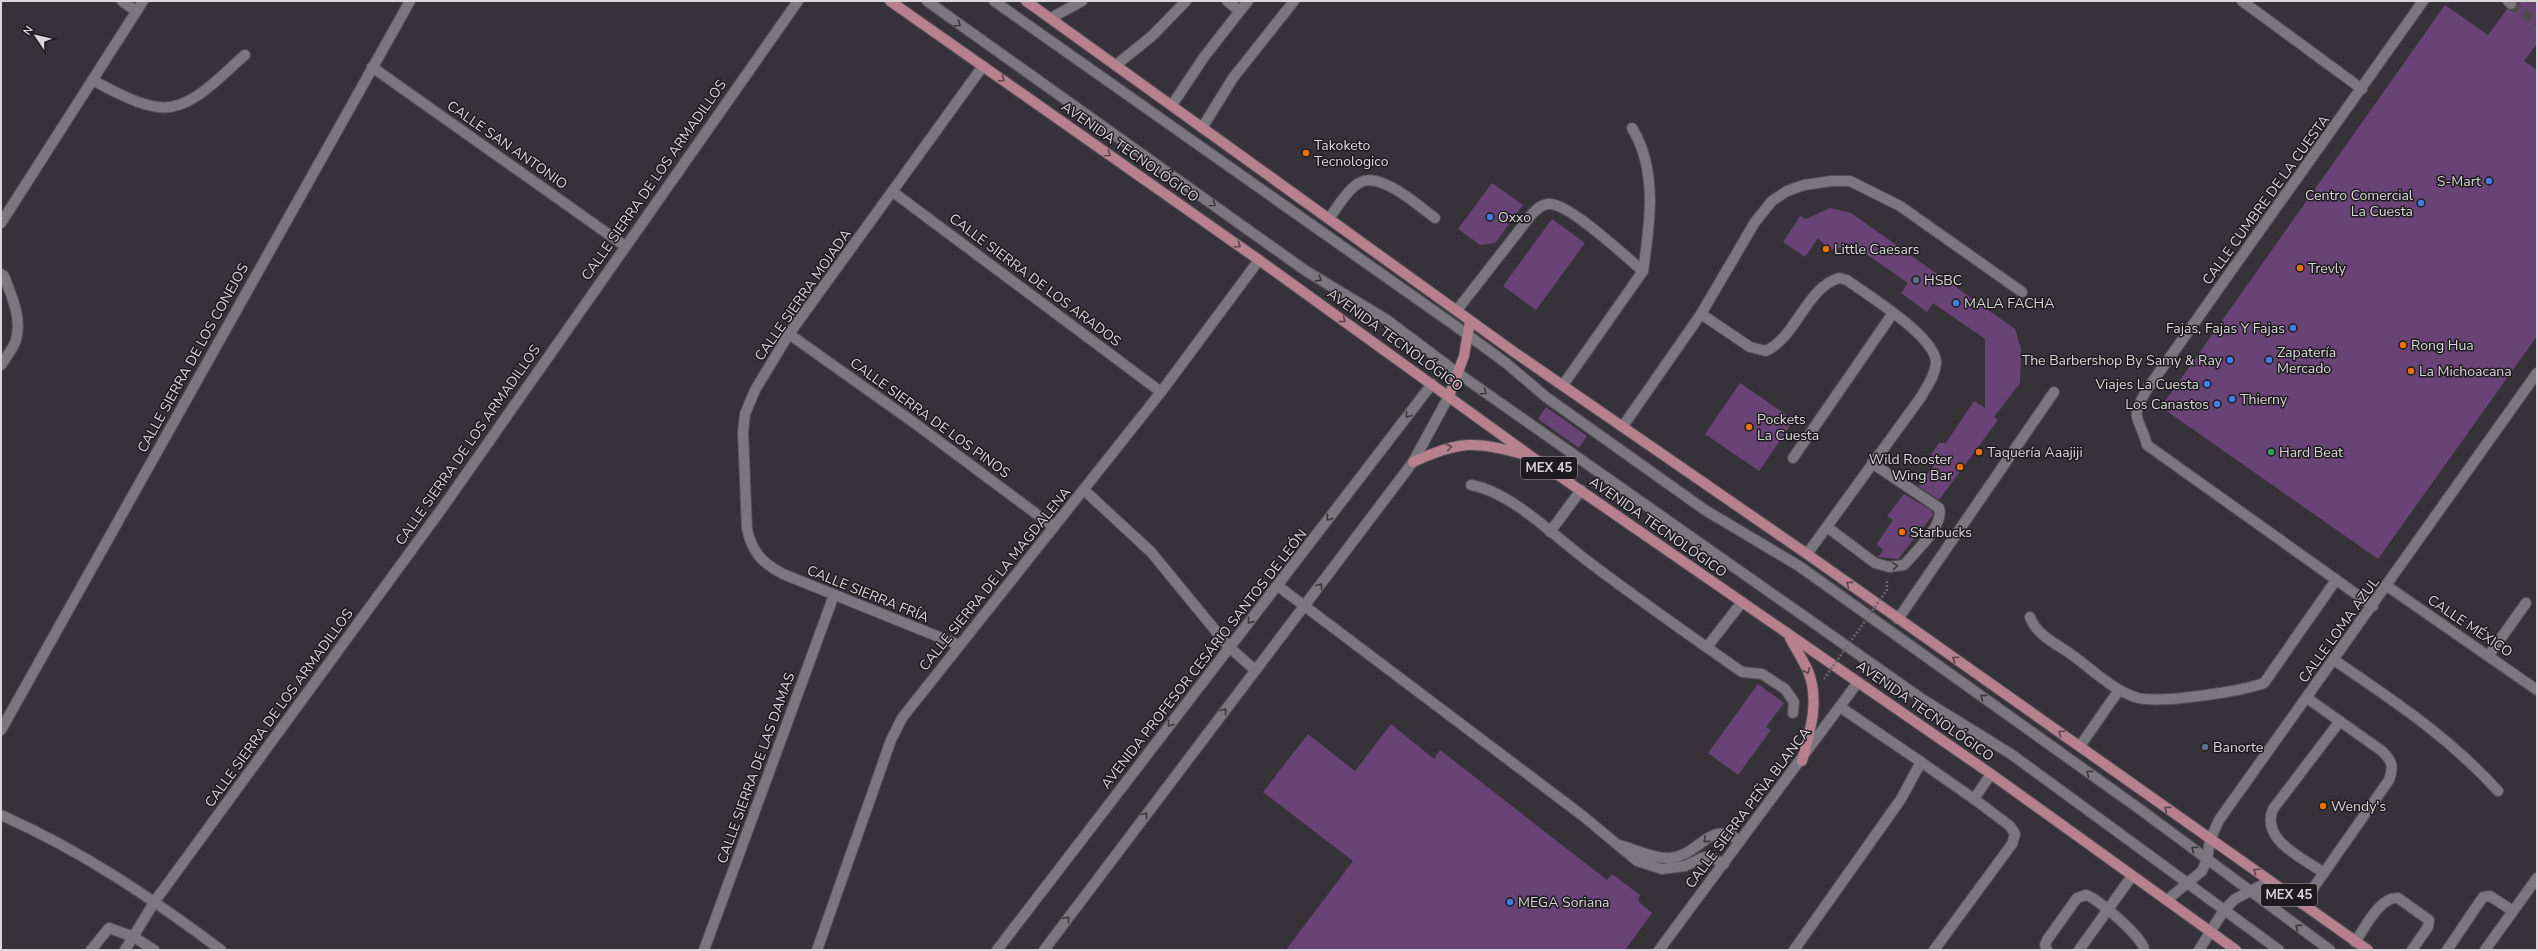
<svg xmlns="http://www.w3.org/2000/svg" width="2538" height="951" font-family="'Nunito Sans',sans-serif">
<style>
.building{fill:#694376}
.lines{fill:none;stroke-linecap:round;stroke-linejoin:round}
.minor-tunnel{stroke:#4f4b51;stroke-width:10;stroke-dasharray:10 5;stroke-linecap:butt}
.minor-casing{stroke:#534f54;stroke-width:12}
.major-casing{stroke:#534f54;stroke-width:12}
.path{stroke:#6a666c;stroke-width:2.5;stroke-dasharray:2 2;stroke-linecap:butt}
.minor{stroke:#7c777e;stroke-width:10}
.major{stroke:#b6808f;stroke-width:10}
.path-bridge{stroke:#6a666c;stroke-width:2.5;stroke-dasharray:2 2;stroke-linecap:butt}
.oneway{stroke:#3a373b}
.oneway2{stroke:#5a434b}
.food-dot{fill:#e8710a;stroke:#1d1b1e;stroke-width:1.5}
.shop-dot{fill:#3f7fe0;stroke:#1d1b1e;stroke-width:1.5}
.service-dot{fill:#5c6f8a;stroke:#1d1b1e;stroke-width:1.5}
.leisure-dot{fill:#2e9e5b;stroke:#1d1b1e;stroke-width:1.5}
.labels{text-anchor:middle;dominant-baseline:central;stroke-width:3;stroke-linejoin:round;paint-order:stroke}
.shield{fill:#1d1b1e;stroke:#a19fa2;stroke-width:1}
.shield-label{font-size:13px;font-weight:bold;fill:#dad7db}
.street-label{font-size:14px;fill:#dad7db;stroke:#1d1b1e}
.poi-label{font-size:14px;fill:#dad7db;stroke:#1d1b1e;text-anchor:start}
</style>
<rect width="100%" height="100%" fill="#373239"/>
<!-- building -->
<g class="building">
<polygon points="2517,1 2537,1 2537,44 2524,61 2537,70 2537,336 2378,559 2161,407 2445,5 2488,35 2507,9 2516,8"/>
<polygon points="1492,183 1523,205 1495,243 1480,245 1458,229"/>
<polygon points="1830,208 1851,213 2015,329 2021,349 2020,383 1994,417 1998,420 1939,500 1918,486 1935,464 1928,459 1939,443 1946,443 1974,401 1985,408 1985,339 1933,303 1927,312 1901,293 1908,283 1853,245 1830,250 1818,238 1805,257 1783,242 1800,216 1806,219"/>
<polygon points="1552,219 1585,243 1536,310 1503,286"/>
<polygon points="1740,383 1794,420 1759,471 1705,434"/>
<polygon points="1546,407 1587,436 1579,448 1538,419"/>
<polygon points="1904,494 1931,510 1933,515 1898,559 1878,557 1883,550 1877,544 1893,520 1887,516"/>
<polygon points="1758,684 1784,703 1766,727 1771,730 1738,775 1708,753"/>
<polygon points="1391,724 1434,759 1440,750 1607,880 1612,874 1640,895 1638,901 1652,913 1625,950 1286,950 1353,861 1263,792 1308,734 1355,771"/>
</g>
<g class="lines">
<!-- minor-tunnel -->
<polyline class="minor-tunnel" points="2511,4 2537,22"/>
<defs>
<g id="minor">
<polyline points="122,1 136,11"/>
<polyline points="927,1 1306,271 1387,320 1459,374 1922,699 2011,754 2279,950"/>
<polyline points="994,1 1457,327 1506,363 1546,397 1705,510 1799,566 2141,810 2330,950"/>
<polyline points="2242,1 2362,89"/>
<polyline points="2508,1 2511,4"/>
<polyline points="1240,11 1248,1"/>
<polyline points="1051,18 1082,1"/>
<polyline points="1116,65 1152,36 1186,1"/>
<polyline points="372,67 625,246"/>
<path d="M92,80C112,90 135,104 158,107C191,112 222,74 245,55"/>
<polyline points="1172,105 1204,57 1240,11 1227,1"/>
<polyline points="1202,128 1233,78 1294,1"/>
<path d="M1632,128C1658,170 1650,224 1643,271"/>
<polyline points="893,192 1161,392"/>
<path d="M1329,218C1338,207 1348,188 1361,182C1381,172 1419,206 1435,218"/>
<polyline points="1,223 143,1"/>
<path d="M1,274L4,276C12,297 22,318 16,340C13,349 6,357 1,365"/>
<path d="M1457,310L1532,214C1537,209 1543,203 1550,204C1570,204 1626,257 1643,271L1563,385"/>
<polyline points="1701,314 1755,222 1772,201 1787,191 1804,185 1831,181 1850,181 1900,206 2022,292"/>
<polyline points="789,334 913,422 1054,527"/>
<path d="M1623,426L1701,314L1750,347L1766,351C1798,335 1805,289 1839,278L1847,280C1867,295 1937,337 1936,363C1935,376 1927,386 1921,397L1807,554"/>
<polyline points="1793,458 1893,313"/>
<path d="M1471,485C1511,492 1553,535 1585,559C1636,598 1689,635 1742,672L1762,674L1785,689L1794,702L1793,713"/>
<polyline points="1084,490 1151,552 1229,647 1255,670"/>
<path d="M1827,527L1875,563L1889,567L1904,565C1914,553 1945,525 1939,508L1872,463"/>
<polyline points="1550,532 1581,490"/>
<polyline points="1278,586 1583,816 1637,861 1662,869 1685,866 1704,857 1713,858 1724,864"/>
<polyline points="2387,586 2537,690"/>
<path d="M2373,606L2147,445C2139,414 2128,421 2148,388L2423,1"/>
<path d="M2030,617C2036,635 2057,644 2072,655C2092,669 2111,689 2135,697C2156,705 2242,691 2264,683L2336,580"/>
<polyline points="1898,619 2054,392"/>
<path d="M959,645L783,574C762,563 752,552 747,529L743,432L745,414L755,390L789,334L983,66"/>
<polyline points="1707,647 1742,602"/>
<polyline points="2489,655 2526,603"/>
<path d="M2334,660C2394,701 2449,737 2498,791"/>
<polyline points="1840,707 1921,762"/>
<polyline points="1,730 410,1"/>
<polyline points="2080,746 2119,690"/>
<path d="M1,815C82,851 150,897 221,950"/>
<path d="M1619,845C1635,849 1654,859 1670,858C1701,855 1710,818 1740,841"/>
<path d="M2324,873C2303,858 2260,840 2273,809L2340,721"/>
<polyline points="2167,900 2202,871 2207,859 2210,840 2219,820 2537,373"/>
<path d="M2302,904L2389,780C2394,766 2392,761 2382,751L2307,698"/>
<path d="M2355,942C2365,928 2380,896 2398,898L2429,920L2428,927L2412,950"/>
<polyline points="91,950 109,928 134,937 154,950"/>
<polyline points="125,950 155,901 443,507 798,1"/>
<polyline points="704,950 834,595"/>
<polyline points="817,950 891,740 902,718 1161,392 1259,260"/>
<polyline points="997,950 1432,384"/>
<polyline points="1044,950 1413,462 1449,396"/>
<polyline points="1659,950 1858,682"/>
<polyline points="1794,950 1901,799 1921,762 1974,799 1991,774"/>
<polyline points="1934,950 2012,844 2015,834 2010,826 1974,799"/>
<path d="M2047,950L2045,945L2047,940L2077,898L2086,895C2097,898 2145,939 2144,950"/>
<polyline points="2079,950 2132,876"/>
<polyline points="2199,950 2224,910 2235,899 2270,881"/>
<polyline points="2447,950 2483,897 2490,896 2513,911"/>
<polyline points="2485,950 2537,878"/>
</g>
<g id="major">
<polyline points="890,1 1259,260 1532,457 1991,774 2236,950"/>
<polyline points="1026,1 1514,352 1807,554 2368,950"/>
<polyline points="1449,396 1464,356 1470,321"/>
<path d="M1413,462C1461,440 1475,441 1526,455"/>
<path d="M1790,638C1796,649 1803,660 1808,671C1820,700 1810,732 1802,761"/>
</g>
</defs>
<!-- minor casing -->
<use href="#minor" class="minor-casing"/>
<!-- major casing -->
<use href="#major" class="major-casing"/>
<!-- path -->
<polyline class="path" points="1887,581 1887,590"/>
<!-- minor -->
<use href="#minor" class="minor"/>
<!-- major -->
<use href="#major" class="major"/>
<!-- path-bridge -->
<polyline class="path-bridge" points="1824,679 1887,590"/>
</g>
<!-- one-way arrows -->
<defs><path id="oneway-chevron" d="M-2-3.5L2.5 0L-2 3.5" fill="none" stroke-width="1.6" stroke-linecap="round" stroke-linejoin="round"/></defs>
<g class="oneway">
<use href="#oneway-chevron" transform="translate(958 24) rotate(35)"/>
<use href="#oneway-chevron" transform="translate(1213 204) rotate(35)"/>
<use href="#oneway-chevron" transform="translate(1319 279) rotate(32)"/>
<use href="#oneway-chevron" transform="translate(1484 392) rotate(35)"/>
<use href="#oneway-chevron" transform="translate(1408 415) rotate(127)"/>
<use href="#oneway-chevron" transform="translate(1329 518) rotate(127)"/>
<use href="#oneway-chevron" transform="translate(1895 566) rotate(-6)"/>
<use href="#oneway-chevron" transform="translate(1320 586) rotate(-53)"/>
<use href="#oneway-chevron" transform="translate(1250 621) rotate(128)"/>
<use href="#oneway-chevron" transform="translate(1983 697) rotate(-144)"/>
<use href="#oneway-chevron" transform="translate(1224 711) rotate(-53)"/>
<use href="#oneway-chevron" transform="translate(1170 724) rotate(128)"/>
<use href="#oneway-chevron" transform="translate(2089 773) rotate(-144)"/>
<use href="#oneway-chevron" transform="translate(1145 815) rotate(-53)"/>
<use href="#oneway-chevron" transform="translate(1706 840) rotate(140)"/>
<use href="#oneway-chevron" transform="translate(2194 849) rotate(-143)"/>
<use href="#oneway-chevron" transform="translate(1067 919) rotate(-53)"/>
<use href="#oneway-chevron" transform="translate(2298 927) rotate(-144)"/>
</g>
<g class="oneway2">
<use href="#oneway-chevron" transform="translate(1002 79) rotate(35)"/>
<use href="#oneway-chevron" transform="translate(1108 154) rotate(35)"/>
<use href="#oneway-chevron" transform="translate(1238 245) rotate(35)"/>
<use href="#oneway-chevron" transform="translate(1343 320) rotate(36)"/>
<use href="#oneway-chevron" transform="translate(1449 447) rotate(-12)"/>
<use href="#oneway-chevron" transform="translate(1849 584) rotate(-144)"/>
<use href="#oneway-chevron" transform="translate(1955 659) rotate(-145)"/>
<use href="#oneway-chevron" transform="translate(1807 671) rotate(68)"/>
<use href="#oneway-chevron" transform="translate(2061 733) rotate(-145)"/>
<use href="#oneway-chevron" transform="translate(2167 809) rotate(-144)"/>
<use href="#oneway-chevron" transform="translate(2256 871) rotate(-145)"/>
</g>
<!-- markers -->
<g class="food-dot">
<circle cx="1306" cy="153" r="4"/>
<circle cx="1826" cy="249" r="4"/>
<circle cx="2300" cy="268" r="4"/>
<circle cx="2403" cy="345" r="4"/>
<circle cx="2411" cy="371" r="4"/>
<circle cx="1749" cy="427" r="4"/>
<circle cx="1979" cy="452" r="4"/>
<circle cx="1960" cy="467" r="4"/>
<circle cx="1902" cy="532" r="4"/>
<circle cx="2323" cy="806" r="4"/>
</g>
<g class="shop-dot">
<circle cx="2489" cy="181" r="4"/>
<circle cx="2421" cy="203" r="4"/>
<circle cx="1490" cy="217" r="4"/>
<circle cx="1956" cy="303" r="4"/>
<circle cx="2293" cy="328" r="4"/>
<circle cx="2230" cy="360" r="4"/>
<circle cx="2269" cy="360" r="4"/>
<circle cx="2207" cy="384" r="4"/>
<circle cx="2232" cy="399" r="4"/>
<circle cx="2217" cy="404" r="4"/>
<circle cx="1510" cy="902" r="4"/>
</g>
<g class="service-dot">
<circle cx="1916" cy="280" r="4"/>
<circle cx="2205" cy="747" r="4"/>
</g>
<circle class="leisure-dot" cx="2271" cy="452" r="4"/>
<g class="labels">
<!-- shield labels -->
<g class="shield">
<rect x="1521" y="457" width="56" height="22" rx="3"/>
<rect x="2261" y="884" width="56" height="22" rx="3"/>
</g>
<g class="shield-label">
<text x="1549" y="468">MEX 45</text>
<text x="2289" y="895">MEX 45</text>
</g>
<!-- street labels -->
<g class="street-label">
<text transform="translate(507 145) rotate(35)">CALLE SAN ANTONIO</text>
<text transform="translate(1130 152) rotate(35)">AVENIDA TECNOLÓGICO</text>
<text transform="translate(654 180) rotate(-55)">CALLE SIERRA DE LOS ARMADILLOS</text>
<text transform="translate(2266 200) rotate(-54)">CALLE CUMBRE DE LA CUESTA</text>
<text transform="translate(1035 280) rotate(37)">CALLE SIERRA DE LOS ARADOS</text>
<text transform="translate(803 295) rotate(-55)">CALLE SIERRA MOJADA</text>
<text transform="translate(1395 340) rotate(36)">AVENIDA TECNOLÓGICO</text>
<text transform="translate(193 358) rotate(-61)">CALLE SIERRA DE LOS CONEJOS</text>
<text transform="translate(930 418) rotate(36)">CALLE SIERRA DE LOS PINOS</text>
<text transform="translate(468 445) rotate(-55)">CALLE SIERRA DE LOS ARMADILLOS</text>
<text transform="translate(1658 527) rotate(35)">AVENIDA TECNOLÓGICO</text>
<text transform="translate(995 579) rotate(-51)">CALLE SIERRA DE LA MAGDALENA</text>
<text transform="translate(868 594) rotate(22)">CALLE SIERRA FRÍA</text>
<text transform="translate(2470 626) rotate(34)">CALLE MÉXICO</text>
<text transform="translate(2339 630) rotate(-54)">CALLE LOMA AZUL</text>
<text transform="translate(1204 659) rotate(-52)">AVENIDA PROFESOR CESÁRIO SANTOS DE LEÓN</text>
<text transform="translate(279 708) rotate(-54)">CALLE SIERRA DE LOS ARMADILLOS</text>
<text transform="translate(1925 711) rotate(35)">AVENIDA TECNOLÓGICO</text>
<text transform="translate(756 768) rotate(-70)">CALLE SIERRA DE LAS DAMAS</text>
<text transform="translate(1748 808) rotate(-53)">CALLE SIERRA PEÑA BLANCA</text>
</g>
<!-- poi labels -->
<g class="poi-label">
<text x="1314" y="145">Takoketo<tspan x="1314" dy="16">Tecnologico</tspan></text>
<text x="2481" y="181" text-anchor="end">S-Mart</text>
<text x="2413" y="195" text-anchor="end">Centro Comercial<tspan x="2413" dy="16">La Cuesta</tspan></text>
<text x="1498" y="217">Oxxo</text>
<text x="1834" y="249">Little Caesars</text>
<text x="2308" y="268">Trevly</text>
<text x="1924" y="280">HSBC</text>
<text x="1964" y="303">MALA FACHA</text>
<text x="2285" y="328" text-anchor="end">Fajas, Fajas Y Fajas</text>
<text x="2411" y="345">Rong Hua</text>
<text x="2277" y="352">Zapatería<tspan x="2277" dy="16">Mercado</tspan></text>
<text x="2222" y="360" text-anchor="end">The Barbershop By Samy &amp; Ray</text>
<text x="2419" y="371">La Michoacana</text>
<text x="2199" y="384" text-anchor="end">Viajes La Cuesta</text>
<text x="2240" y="399">Thierny</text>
<text x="2209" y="404" text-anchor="end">Los Canastos</text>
<text x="1757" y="419">Pockets<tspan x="1757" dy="16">La Cuesta</tspan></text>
<text x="1987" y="452">Taquería Aaajiji</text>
<text x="2279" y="452">Hard Beat</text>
<text x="1952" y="459" text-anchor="end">Wild Rooster<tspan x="1952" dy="16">Wing Bar</tspan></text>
<text x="1910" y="532">Starbucks</text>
<text x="2213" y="747">Banorte</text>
<text x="2331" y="806">Wendy's</text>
<text x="1518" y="902">MEGA Soriana</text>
</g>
</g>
<!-- border -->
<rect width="2538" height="951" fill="none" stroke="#dad7db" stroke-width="4"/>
<!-- north arrow -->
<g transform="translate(36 36) rotate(305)" stroke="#1d1b1e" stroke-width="3" paint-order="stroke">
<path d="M0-3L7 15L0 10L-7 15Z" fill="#dad7db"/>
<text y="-6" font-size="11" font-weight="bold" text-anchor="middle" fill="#dad7db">N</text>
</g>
</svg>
